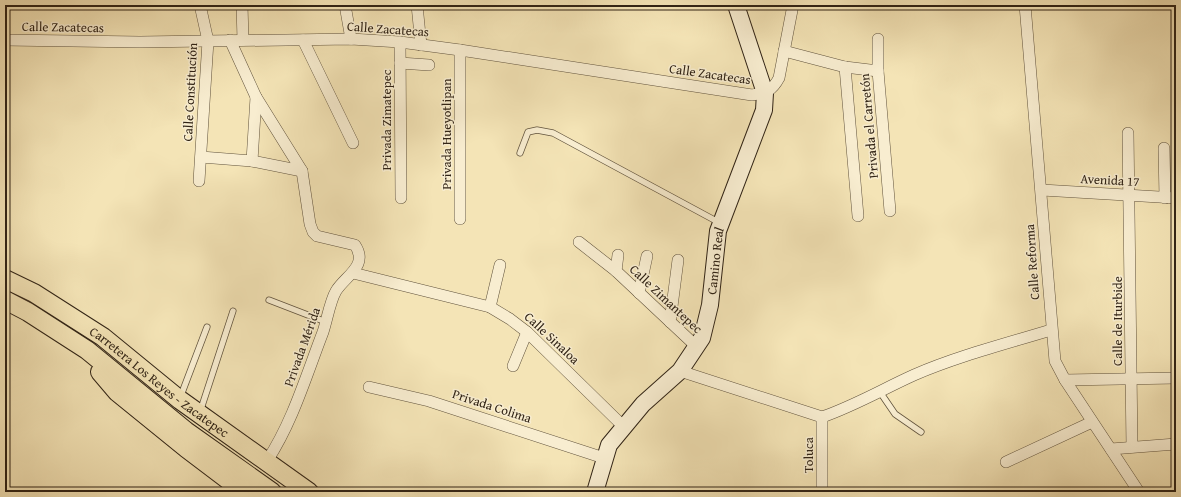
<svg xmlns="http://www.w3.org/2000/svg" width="1181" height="497" font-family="'Gentium Book Plus',serif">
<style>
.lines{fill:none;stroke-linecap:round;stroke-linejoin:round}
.lane-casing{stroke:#61533d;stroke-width:7}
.street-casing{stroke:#61533d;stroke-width:12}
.secondary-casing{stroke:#302315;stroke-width:18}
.primary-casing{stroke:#302315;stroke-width:20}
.lane{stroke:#f8edd0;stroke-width:5.5}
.street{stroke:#f8edd0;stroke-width:11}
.secondary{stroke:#f8edd0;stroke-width:16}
.primary{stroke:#f4e4b6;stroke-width:18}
.labels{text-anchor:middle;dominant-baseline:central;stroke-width:3;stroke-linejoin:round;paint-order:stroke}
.street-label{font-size:13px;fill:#302315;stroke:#f8edd0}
</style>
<rect width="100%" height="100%" fill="#f4e4b6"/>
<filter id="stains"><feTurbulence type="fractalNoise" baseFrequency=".005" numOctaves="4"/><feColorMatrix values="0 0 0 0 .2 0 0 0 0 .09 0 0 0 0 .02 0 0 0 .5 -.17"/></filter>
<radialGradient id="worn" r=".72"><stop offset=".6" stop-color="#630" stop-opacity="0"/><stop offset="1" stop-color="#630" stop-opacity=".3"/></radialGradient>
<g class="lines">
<defs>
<g id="lane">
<polyline points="520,153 528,132 537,130 553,133 720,223"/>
<polyline points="269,300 326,322"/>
<polyline points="880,392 895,414 921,432"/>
<polyline points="180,398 207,327"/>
<polyline points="200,412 233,311"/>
</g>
<g id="street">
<polyline points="242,5 243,40"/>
<polyline points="345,5 351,39"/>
<polyline points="417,5 421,45"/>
<polyline points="1025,5 1055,361 1065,380 1139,492"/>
<polyline points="878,39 878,71 890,211"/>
<path d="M5,40L140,42L351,39L400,42L460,50L752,95C766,93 772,91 779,78L793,5"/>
<path d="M230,40L256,97L302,171L310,224L313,232L317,236L355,245C369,266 345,276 336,291C330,301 327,320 323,332C306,376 293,421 267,461"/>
<polyline points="303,40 353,143"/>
<polyline points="400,42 401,198"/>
<polyline points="460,50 460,219"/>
<polyline points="784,51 845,67 878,71"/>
<polyline points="400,63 429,65"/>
<polyline points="845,67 858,216"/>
<polyline points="1128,133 1132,447"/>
<polyline points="1164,148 1165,198"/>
<polyline points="201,157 252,161 302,171"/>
<polyline points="252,161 256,97"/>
<polyline points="199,181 208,41 200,5"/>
<polyline points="1042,190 1176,198"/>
<polyline points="579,242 616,271 697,347"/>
<polyline points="616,271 618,255"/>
<polyline points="353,273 490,307 510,319 527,332 623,426"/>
<polyline points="639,293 647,256"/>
<polyline points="490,307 500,265"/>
<polyline points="670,322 678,260"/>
<polyline points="513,366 527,332"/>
<path d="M680,371L822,417C854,406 883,389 914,375C958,356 1005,344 1051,330"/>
<polyline points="1065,380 1176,378"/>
<polyline points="369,387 429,401 604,458"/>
<polyline points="1111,449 1176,444"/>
<polyline points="1006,462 1092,422"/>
<polyline points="822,492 822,417"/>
</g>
<g id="secondary">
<path id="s1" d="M595,492L609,445L643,404L680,371L702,338L710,305L718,231L764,110L765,93L736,5"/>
</g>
<g id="primary">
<path id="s2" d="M5,279L34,293L103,337L180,400L309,492"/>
<polyline points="5,300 28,312 87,350 186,431 272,492"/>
<polyline points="100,372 117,392 186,448 244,492"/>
</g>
</defs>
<!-- lane casing -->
<use href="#lane" class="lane-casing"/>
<!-- street casing -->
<use href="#street" class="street-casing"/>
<!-- secondary casing -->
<use href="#secondary" class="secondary-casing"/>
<!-- primary casing -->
<use href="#primary" class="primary-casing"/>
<!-- lane -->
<use href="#lane" class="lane"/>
<!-- street -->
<use href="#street" class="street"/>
<!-- secondary -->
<use href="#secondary" class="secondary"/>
<!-- primary -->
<use href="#primary" class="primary"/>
</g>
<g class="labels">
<!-- street labels -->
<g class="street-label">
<text transform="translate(63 27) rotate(1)">Calle Zacatecas</text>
<text transform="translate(388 29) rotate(4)">Calle Zacatecas</text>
<text transform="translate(710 74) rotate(8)">Calle Zacatecas</text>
<text transform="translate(190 92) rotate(-87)">Calle Constitución</text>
<text transform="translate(386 120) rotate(-90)">Privada Zimatepec</text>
<text transform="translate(869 126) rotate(-95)">Privada el Carretón</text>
<text transform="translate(446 134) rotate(-90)">Privada Hueyotlipan</text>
<text transform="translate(1110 180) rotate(3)">Avenida 17</text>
<text stroke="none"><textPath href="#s1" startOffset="270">Camino Real</textPath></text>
<text transform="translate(1032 262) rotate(-94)">Calle Reforma</text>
<text transform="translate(666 299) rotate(43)">Calle Zimantepec</text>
<text transform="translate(1117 321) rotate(-90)">Calle de Iturbide</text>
<text transform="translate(552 338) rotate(43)">Calle Sinaloa</text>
<text transform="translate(302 347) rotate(-70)">Privada Mérida</text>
<text stroke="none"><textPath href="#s2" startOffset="186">Carretera Los Reyes - Zacatepec</textPath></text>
<text transform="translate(492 406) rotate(18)">Privada Colima</text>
<text transform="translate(808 455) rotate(-90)">Toluca</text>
</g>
</g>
<!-- margin -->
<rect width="1181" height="497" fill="none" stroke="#f4e4b6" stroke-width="20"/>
<rect x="6" y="6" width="1169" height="485" fill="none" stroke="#302315" stroke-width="2"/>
<rect x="10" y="10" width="1161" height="477" fill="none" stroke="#302315"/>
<rect width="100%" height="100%" filter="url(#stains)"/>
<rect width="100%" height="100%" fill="url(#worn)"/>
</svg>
